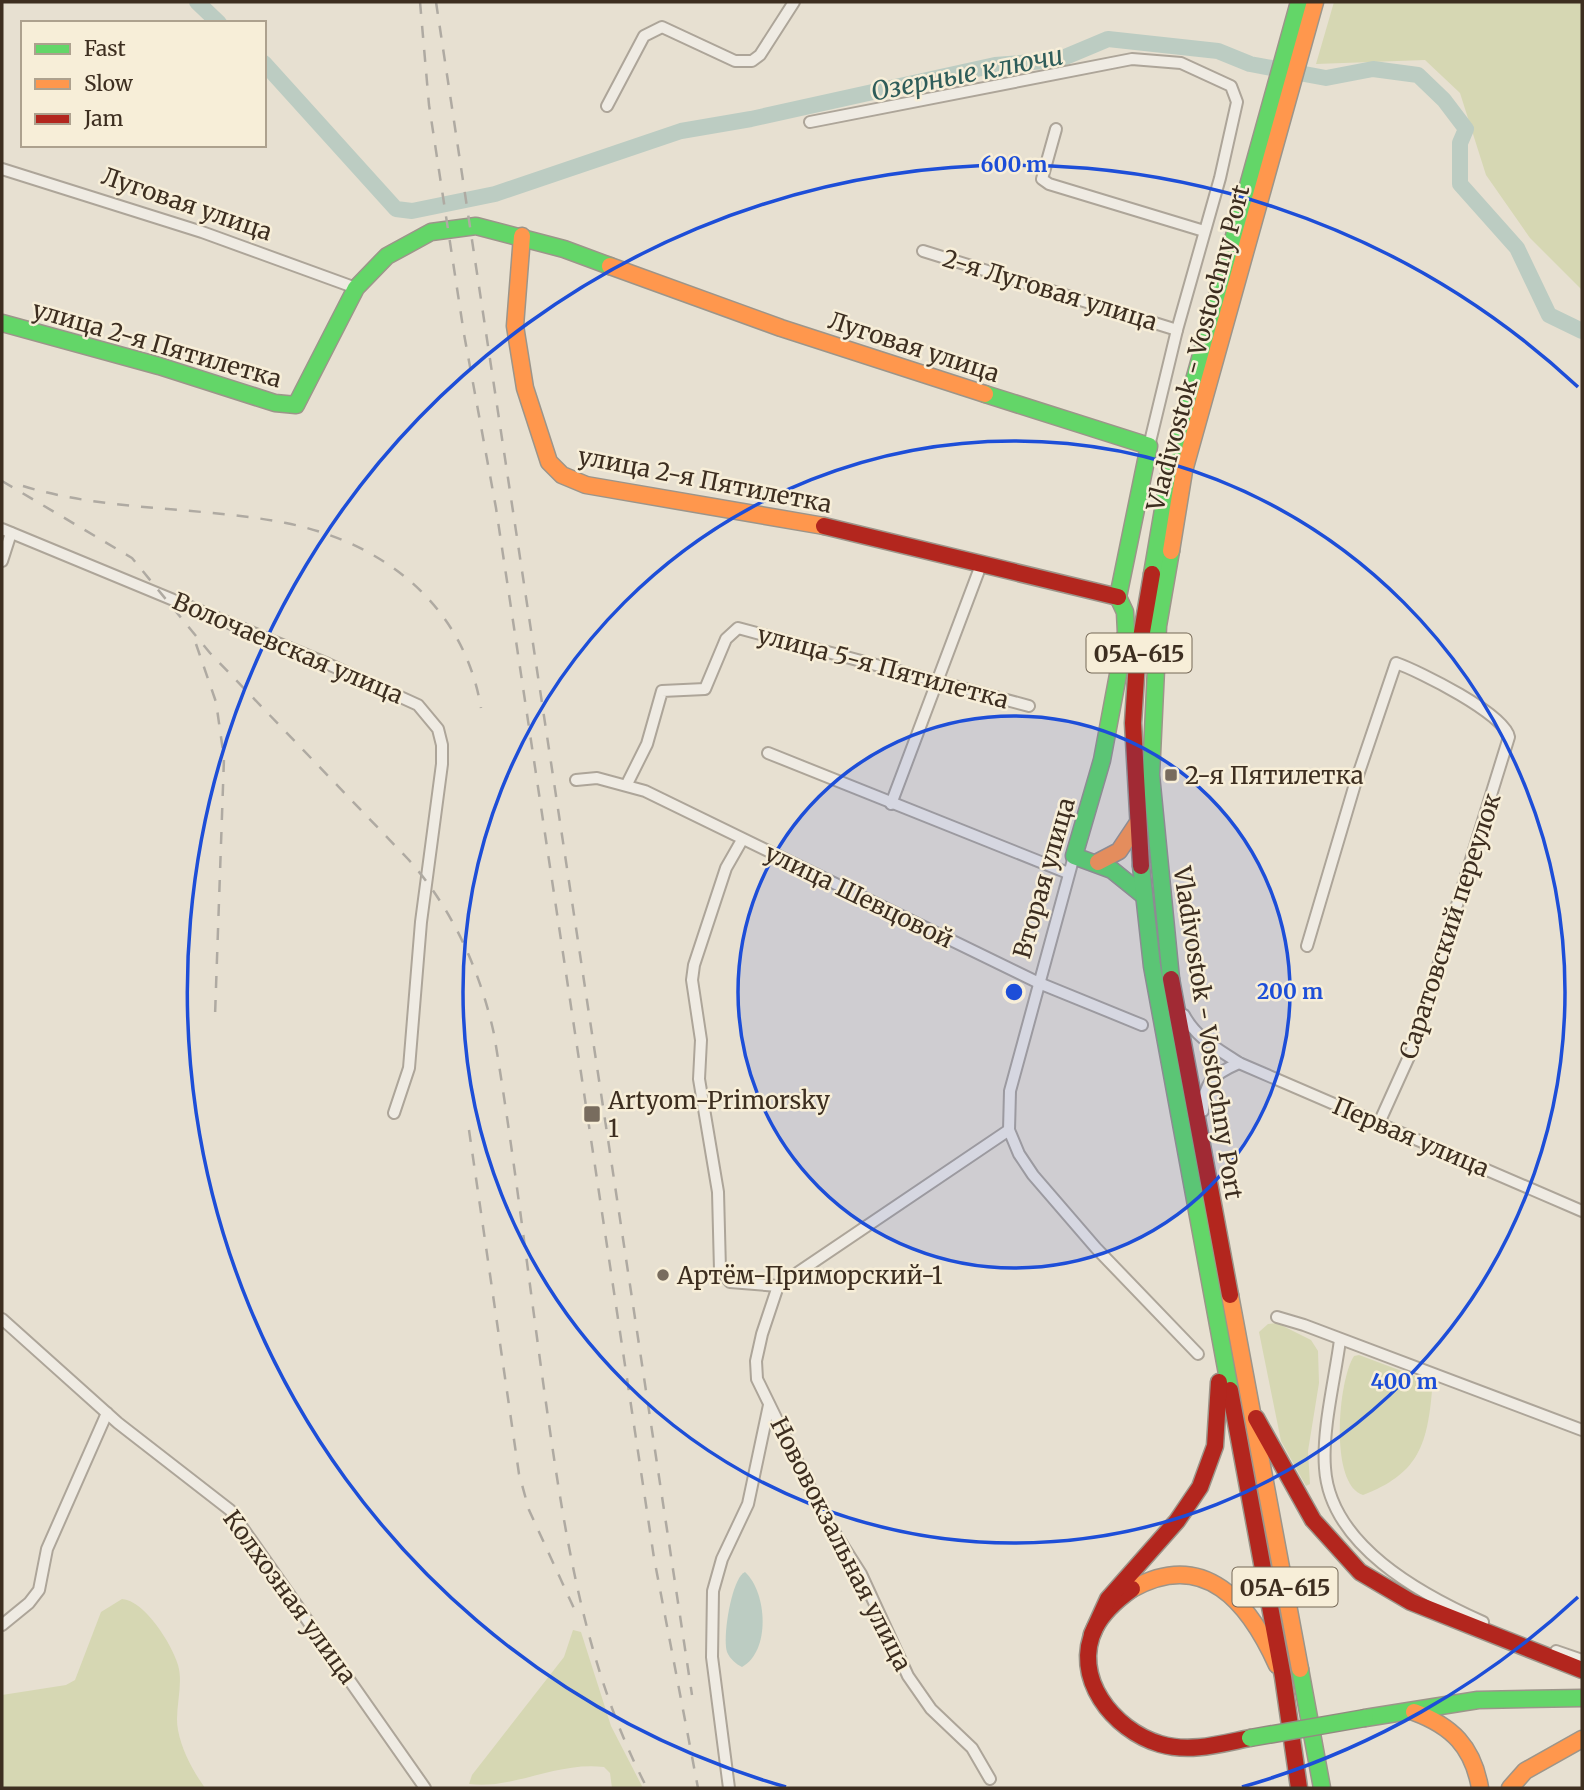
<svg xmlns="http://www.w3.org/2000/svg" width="1584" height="1790" font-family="Merriweather,serif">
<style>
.green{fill:#d6d7b3}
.water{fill:#bcccc2}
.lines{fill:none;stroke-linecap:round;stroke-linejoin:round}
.river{stroke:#bcccc2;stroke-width:16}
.street-casing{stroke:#ada599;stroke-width:14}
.fast-casing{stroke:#9c958a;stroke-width:19}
.slow-casing{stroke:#9c958a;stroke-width:19}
.jam-casing{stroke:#9c958a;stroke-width:19}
.street{stroke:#efebe3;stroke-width:10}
.fast{stroke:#63d668;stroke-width:16}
.slow{stroke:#ff974d;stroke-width:16}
.jam{stroke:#b3261e;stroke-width:16}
.rail{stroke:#afaaa2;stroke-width:2.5;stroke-dasharray:12 12;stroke-linecap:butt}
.fast-bridge-casing{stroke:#928b80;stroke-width:19;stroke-linecap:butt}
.fast-bridge{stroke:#63d668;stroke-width:16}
.ring{fill:none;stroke:#1d4ed8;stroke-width:3.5}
.poi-dot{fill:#786c5e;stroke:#f7eed8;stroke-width:2.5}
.labels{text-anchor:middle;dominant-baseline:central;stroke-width:5;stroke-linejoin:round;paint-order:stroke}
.shield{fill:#f7eed8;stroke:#756857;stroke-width:2}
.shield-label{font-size:23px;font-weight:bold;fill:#3d2e20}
.street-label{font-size:24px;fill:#3d2e20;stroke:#f7eed8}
.poi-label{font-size:24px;fill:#3d2e20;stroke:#f7eed8;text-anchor:start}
.water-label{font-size:26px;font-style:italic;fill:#2f5d5a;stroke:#f7eed8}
.centre{fill:#1d4ed8;stroke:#f7eed8;stroke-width:3.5}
.ring-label{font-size:21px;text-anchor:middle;font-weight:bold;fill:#1d4ed8;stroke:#f7eed8;stroke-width:5;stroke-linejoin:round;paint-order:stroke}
</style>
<rect width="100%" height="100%" fill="#e7e0d1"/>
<!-- green -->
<g class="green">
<polygon points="1334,2 1582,2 1582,290 1530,238 1486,175 1460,93 1425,60 1316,64"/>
<polygon points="1277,1323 1311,1340 1318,1351 1319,1383 1308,1451 1310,1484 1306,1486 1281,1441 1259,1332 1268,1324"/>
<path d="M1359,1355L1423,1379L1432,1391C1427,1447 1417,1474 1363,1495C1329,1485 1338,1380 1354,1356Z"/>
<path d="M122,1599C144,1600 172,1644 178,1665C184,1685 174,1710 178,1730C182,1751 193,1771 205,1788H2V1695L66,1685L75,1680L101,1612Z"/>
<path d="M573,1630L581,1632L611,1726L643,1788H612L610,1773L604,1767C557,1761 512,1790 469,1784L472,1775L564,1657Z"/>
</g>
<!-- water -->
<path class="water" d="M745,1572C767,1592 771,1651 742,1667C736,1664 730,1659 727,1652C722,1637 732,1577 745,1572Z"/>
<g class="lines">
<!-- river -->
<g class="river">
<polyline points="197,2 219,23"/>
<polyline points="264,63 396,209 412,211 495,194 681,131 751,119 995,65 1058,60 1108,39 1218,51 1250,64 1326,78 1373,69 1418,75 1444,100 1466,129 1460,143 1460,184 1517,248 1549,315 1582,331"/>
</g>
<defs>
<g id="street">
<polyline points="607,106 644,36 662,27 735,61 752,61 760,55 794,2"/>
<polyline points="810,122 1132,59 1181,63 1231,86 1237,102 1220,178 1177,330 1149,446"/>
<polyline points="1056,129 1042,179 1049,184 1204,231"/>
<polyline points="2,169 202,232 356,288"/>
<polyline points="923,251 1177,330"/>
<polyline points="2,529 328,664 418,705 438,729 442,745 442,764 421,922 409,1068 394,1113"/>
<polyline points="2,561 11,533"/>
<polyline points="768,753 1068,873"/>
<polyline points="576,780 597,778 645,791 1039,983 1142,1025"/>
<polyline points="627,784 647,744 662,691 705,689 726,639 738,628 1029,706"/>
<polyline points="891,804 981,565"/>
<polyline points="742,840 726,868 694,965 692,980 701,1040 699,1079 718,1192 720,1270 730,1282 778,1286"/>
<polyline points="1074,856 1010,1091 1009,1130 1019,1154 1033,1175 1096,1248 1198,1354"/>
<path d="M1307,946L1355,784L1396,663C1419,671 1505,714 1509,737L1412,1050L1379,1123"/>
<path d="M1184,1015C1196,1038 1218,1049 1239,1063L1582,1211"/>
<path d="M1203,1111C1203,1082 1214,1074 1239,1063"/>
<polyline points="1277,1317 1304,1325 1582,1430"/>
<polyline points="2,1319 118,1423 230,1510 425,1788"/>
<path d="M1340,1340C1335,1379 1322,1429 1325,1468C1330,1545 1420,1594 1483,1622"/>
<polyline points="2,1625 29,1603 39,1590 47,1549 107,1413"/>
<polyline points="1556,1651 1582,1660"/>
<polyline points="990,1779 972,1748 931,1709 908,1676 861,1574 824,1516 757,1379 756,1361 762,1334 778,1286 1009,1130"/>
<polyline points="729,1788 712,1657 713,1591 722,1559 748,1504 769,1405"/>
</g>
<g id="fast">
<polyline points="2,323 159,366 275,403 296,405 356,288 387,256 431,232 476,226 564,249 610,266"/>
<polyline points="985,394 1149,446 1118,597"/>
<polyline points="1171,551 1158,626 1151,775 1171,979"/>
<polyline points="1152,574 1171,463 1299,2"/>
<polyline points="1118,597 1125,612 1126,632 1102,760 1074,856 1112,870 1143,895"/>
<polyline points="1141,866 1152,966 1230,1390"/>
<polyline points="1300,1669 1322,1788"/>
<polyline points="1365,1718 1478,1700 1582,1698"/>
</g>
<g id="slow">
<polyline points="522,236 515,326 525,388 549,462 562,475 586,485 824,526"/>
<polyline points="610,266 781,328 985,394"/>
<polyline points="1171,551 1184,471 1315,2"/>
<polyline points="1098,862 1119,851 1137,824"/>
<polyline points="1230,1295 1300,1669"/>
<path d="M1132,1589C1205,1548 1249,1603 1277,1665"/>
<path d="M1414,1712C1452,1726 1473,1747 1480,1788"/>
<polyline points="1510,1788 1525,1771 1582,1739"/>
</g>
<g id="jam">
<polyline points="824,526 1118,597"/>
<polyline points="1141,866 1133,723 1137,661 1152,574"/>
<polyline points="1171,979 1230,1295"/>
<polyline points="1230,1390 1283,1677 1299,1788"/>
<polyline points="1256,1418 1313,1520 1360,1572 1411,1602 1582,1670"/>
<path d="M1132,1589C1118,1599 1103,1612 1095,1628C1071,1677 1113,1730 1160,1744C1190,1753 1220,1744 1250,1738"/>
<polyline points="1092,1634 1108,1599 1177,1521 1200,1487 1215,1446 1219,1382"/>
</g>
</defs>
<!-- street casing -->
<use href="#street" class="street-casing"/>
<!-- fast casing -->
<use href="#fast" class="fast-casing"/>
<!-- slow casing -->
<use href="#slow" class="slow-casing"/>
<!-- jam casing -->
<use href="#jam" class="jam-casing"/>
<!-- street -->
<use href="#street" class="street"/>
<!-- fast -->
<use href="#fast" class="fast"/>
<!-- slow -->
<use href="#slow" class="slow"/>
<!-- jam -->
<use href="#jam" class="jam"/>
<!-- rail -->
<g class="rail">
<polyline points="420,2 429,105 464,334 496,508 654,1558 698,1788"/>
<polyline points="436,2 692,1695"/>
<path d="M2,481L132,558L210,653L408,859C452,908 480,970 494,1034C514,1154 528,1275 545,1396C564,1530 584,1667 647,1788"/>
<path d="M23,486C108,512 199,506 286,523C385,543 464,606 481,708"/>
<polyline points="196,644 216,702 224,758 215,1016"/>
<polyline points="469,1130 519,1474 529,1510 577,1615"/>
</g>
<defs>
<polyline id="fast-bridge" points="1250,1738 1365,1718"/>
</defs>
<!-- fast-bridge casing -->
<use href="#fast-bridge" class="fast-bridge-casing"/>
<!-- fast-bridge -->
<use href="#fast-bridge" class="fast-bridge"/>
</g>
<!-- distance rings -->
<circle cx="1014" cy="992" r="276" fill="#1d4ed8" fill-opacity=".12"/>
<g class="ring">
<circle cx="1014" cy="992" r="276"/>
<circle cx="1014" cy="992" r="551"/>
<path d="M1578 1597A827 827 0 0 1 1242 1787M786 1787A827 827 0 1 1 1578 387"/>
</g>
<!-- markers -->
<g class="poi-dot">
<rect x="1164" y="768" width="14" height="14" rx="3.5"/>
<rect x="583" y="1105" width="18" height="18" rx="3.5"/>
<circle cx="663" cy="1275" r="7"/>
</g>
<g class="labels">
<!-- shield labels -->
<g class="shield">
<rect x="1086.5" y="633.5" width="105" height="39" rx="5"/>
<rect x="1232.5" y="1567.5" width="105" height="39" rx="5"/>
</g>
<g class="shield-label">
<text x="1139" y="653">05А-615</text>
<text x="1285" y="1587">05А-615</text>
</g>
<!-- street labels -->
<g class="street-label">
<text transform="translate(187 204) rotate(19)">Луговая улица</text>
<text transform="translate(1050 290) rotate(17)">2-я Луговая улица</text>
<text transform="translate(157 344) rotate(16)">улица 2-я Пятилетка</text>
<text transform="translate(914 347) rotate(18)">Луговая улица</text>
<text transform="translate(1198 348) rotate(-75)">Vladivostok - Vostochny Port</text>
<text transform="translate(705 480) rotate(11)">улица 2-я Пятилетка</text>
<text transform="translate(288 648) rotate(23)">Волочаевская улица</text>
<text transform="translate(883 667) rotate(15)">улица 5-я Пятилетка</text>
<text transform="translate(1044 878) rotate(-74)">Вторая улица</text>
<text transform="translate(859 896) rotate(26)">улица Шевцовой</text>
<text transform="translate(1450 926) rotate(-72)">Саратовский переулок</text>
<text transform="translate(1208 1033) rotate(81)">Vladivostok - Vostochny Port</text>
<text transform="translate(1411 1137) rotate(23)">Первая улица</text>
<text transform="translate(841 1544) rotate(63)">Нововокзальная улица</text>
<text transform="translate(290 1597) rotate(54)">Колхозная улица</text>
</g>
<!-- poi labels -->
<g class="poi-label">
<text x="1185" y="775">2-я Пятилетка</text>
<text x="608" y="1100">Artyom-Primorsky<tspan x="608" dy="28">1</tspan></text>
<text x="677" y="1275">Артём-Приморский-1</text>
</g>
<!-- water labels -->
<g class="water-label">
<text transform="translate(967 73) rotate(-11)">Озерные ключи</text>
</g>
</g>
<circle cx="1014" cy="992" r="10" class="centre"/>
<g class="ring-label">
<text x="1014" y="172">600 m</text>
<text x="1290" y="999">200 m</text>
<text x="1404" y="1389">400 m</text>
</g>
<!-- border -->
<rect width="1584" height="1790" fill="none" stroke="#3d2e20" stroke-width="7"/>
<!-- legend -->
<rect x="21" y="21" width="245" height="126" fill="#f7eed8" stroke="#ada18e" stroke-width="2"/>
<rect x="35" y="44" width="35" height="10" fill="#63d668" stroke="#ada18e" stroke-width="2"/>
<text x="84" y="56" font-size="21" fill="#3d2e20">Fast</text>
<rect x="35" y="79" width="35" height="10" fill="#ff974d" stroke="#ada18e" stroke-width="2"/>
<text x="84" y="91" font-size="21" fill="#3d2e20">Slow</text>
<rect x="35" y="114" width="35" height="10" fill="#b3261e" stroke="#ada18e" stroke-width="2"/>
<text x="84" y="126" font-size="21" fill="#3d2e20">Jam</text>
</svg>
